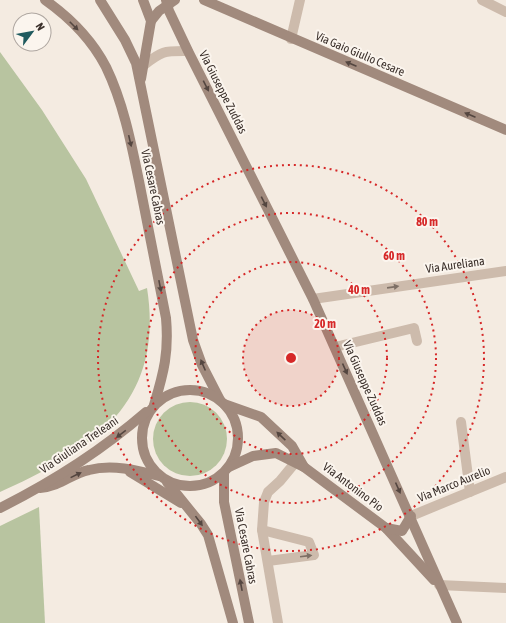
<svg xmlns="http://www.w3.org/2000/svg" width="506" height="623" font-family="'Asap Condensed',sans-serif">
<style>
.green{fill:#b8c4a0}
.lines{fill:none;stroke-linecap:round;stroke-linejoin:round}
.street{stroke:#cdbbac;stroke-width:10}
.secondary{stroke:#a18a7d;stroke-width:10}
.oneway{fill:#544640}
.oneway2{fill:#7d6f65}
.ring{fill:none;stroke:#d62828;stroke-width:2;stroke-dasharray:2 4}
.labels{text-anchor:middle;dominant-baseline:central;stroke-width:4;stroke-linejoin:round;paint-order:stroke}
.street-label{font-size:12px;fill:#3b302b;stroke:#fbf5ee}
.centre{fill:#d62828;stroke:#fbf5ee;stroke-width:2}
.ring-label{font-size:12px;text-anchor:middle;font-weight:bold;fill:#d62828;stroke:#fbf5ee;stroke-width:4;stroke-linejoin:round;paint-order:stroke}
</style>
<rect width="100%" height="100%" fill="#f4ebe1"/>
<!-- green -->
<g class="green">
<path d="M0,52L42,110L86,179L139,291L147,288C165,402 93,451 0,492Z"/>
<circle cx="190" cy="439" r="37"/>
<polygon points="39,507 45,623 0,623 0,526"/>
</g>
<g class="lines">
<!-- street -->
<g class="street">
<polyline points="482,0 506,12"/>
<polyline points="291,39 300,0"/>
<path d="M144,65C163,50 165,51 188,51"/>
<polyline points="313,299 506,271"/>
<polyline points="335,347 414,328 417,341"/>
<polyline points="461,422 470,492"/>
<polyline points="411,516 506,477"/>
<polyline points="262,530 309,542 314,555 268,561"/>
<polyline points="439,585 506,588"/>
<polyline points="278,623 262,530 264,502 268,492 280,481 294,464"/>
</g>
<!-- secondary -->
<g class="secondary">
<path d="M45,0C69,17 92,40 106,67C123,102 131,142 139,181C148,226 157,272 166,318C169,352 164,372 154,405"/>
<polyline points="100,0 125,40 136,63 193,340 202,365 220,400"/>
<polyline points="166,0 169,11 188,51 313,299 457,623"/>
<polyline points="204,0 506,130"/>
<polyline points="151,21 159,11 175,0"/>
<polyline points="141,79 151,21 143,0"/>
<circle cx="190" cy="438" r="48"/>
<polyline points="224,404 261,417 292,446 304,467"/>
<polyline points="229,467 253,456 276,453 304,467 386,528 434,580"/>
<polyline points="130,472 181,503"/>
<polyline points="224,473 224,502 249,623"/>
<polyline points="167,482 201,524 208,535 233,623"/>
<path d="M40,488C62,486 70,474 89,470C112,464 136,470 159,476"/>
<path d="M0,508C52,482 102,450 146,412"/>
<polyline points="386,528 402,531 411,516"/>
</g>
</g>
<!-- one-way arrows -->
<defs><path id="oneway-solid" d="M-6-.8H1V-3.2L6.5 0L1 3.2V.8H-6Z"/></defs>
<g class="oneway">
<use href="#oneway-solid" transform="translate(74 26) rotate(45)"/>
<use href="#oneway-solid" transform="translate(351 64) rotate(-157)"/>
<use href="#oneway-solid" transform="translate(206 86) rotate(63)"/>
<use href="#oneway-solid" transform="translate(470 115) rotate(-157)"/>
<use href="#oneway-solid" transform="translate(130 141) rotate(77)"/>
<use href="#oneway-solid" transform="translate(264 202) rotate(63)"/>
<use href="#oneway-solid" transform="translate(160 286) rotate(79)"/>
<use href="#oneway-solid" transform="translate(203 365) rotate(-113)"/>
<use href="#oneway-solid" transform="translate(345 369) rotate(66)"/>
<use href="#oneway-solid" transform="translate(121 434) rotate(143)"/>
<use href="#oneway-solid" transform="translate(281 436) rotate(-137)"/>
<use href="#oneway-solid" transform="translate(76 475) rotate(-26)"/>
<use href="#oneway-solid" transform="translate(398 488) rotate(66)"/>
<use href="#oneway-solid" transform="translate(199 521) rotate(54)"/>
<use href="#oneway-solid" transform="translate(241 585) rotate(-101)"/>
</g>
<g class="oneway2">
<use href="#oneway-solid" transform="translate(393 287) rotate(-8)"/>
<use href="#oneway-solid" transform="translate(306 556) rotate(-7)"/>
</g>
<!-- distance rings -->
<circle cx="291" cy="358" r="48" fill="#d62828" fill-opacity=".12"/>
<g class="ring">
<circle cx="291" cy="358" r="48"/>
<circle cx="291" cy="358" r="96"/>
<circle cx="291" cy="358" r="145"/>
<circle cx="291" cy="358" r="193"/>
</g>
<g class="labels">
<!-- street labels -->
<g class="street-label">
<text transform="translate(360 54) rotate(23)">Via Gaio Giulio Cesare</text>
<text transform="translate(223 92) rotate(63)">Via Giuseppe Zuddas</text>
<text transform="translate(153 187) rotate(78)">Via Cesare Cabras</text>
<text transform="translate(455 265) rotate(-8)">Via Aureliana</text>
<text transform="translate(365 383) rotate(66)">Via Giuseppe Zuddas</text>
<text transform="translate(79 445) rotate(-34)">Via Giuliana Treleani</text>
<text transform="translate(454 484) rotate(-22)">Via Marco Aurelio</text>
<text transform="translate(353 487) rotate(37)">Via Antonino Pio</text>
<text transform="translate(246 546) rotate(79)">Via Cesare Cabras</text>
</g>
</g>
<circle cx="291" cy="358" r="6" class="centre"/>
<g class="ring-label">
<text x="427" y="226">80 m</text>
<text x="394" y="260">60 m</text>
<text x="359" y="294">40 m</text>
<text x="325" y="328">20 m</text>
</g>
<!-- north arrow -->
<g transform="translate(32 32) rotate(58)"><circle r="19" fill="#fbf5ee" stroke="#aea6a0"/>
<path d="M0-3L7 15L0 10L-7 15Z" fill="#1f5a5e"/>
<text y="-6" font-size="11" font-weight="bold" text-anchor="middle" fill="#3b302b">N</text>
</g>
</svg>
